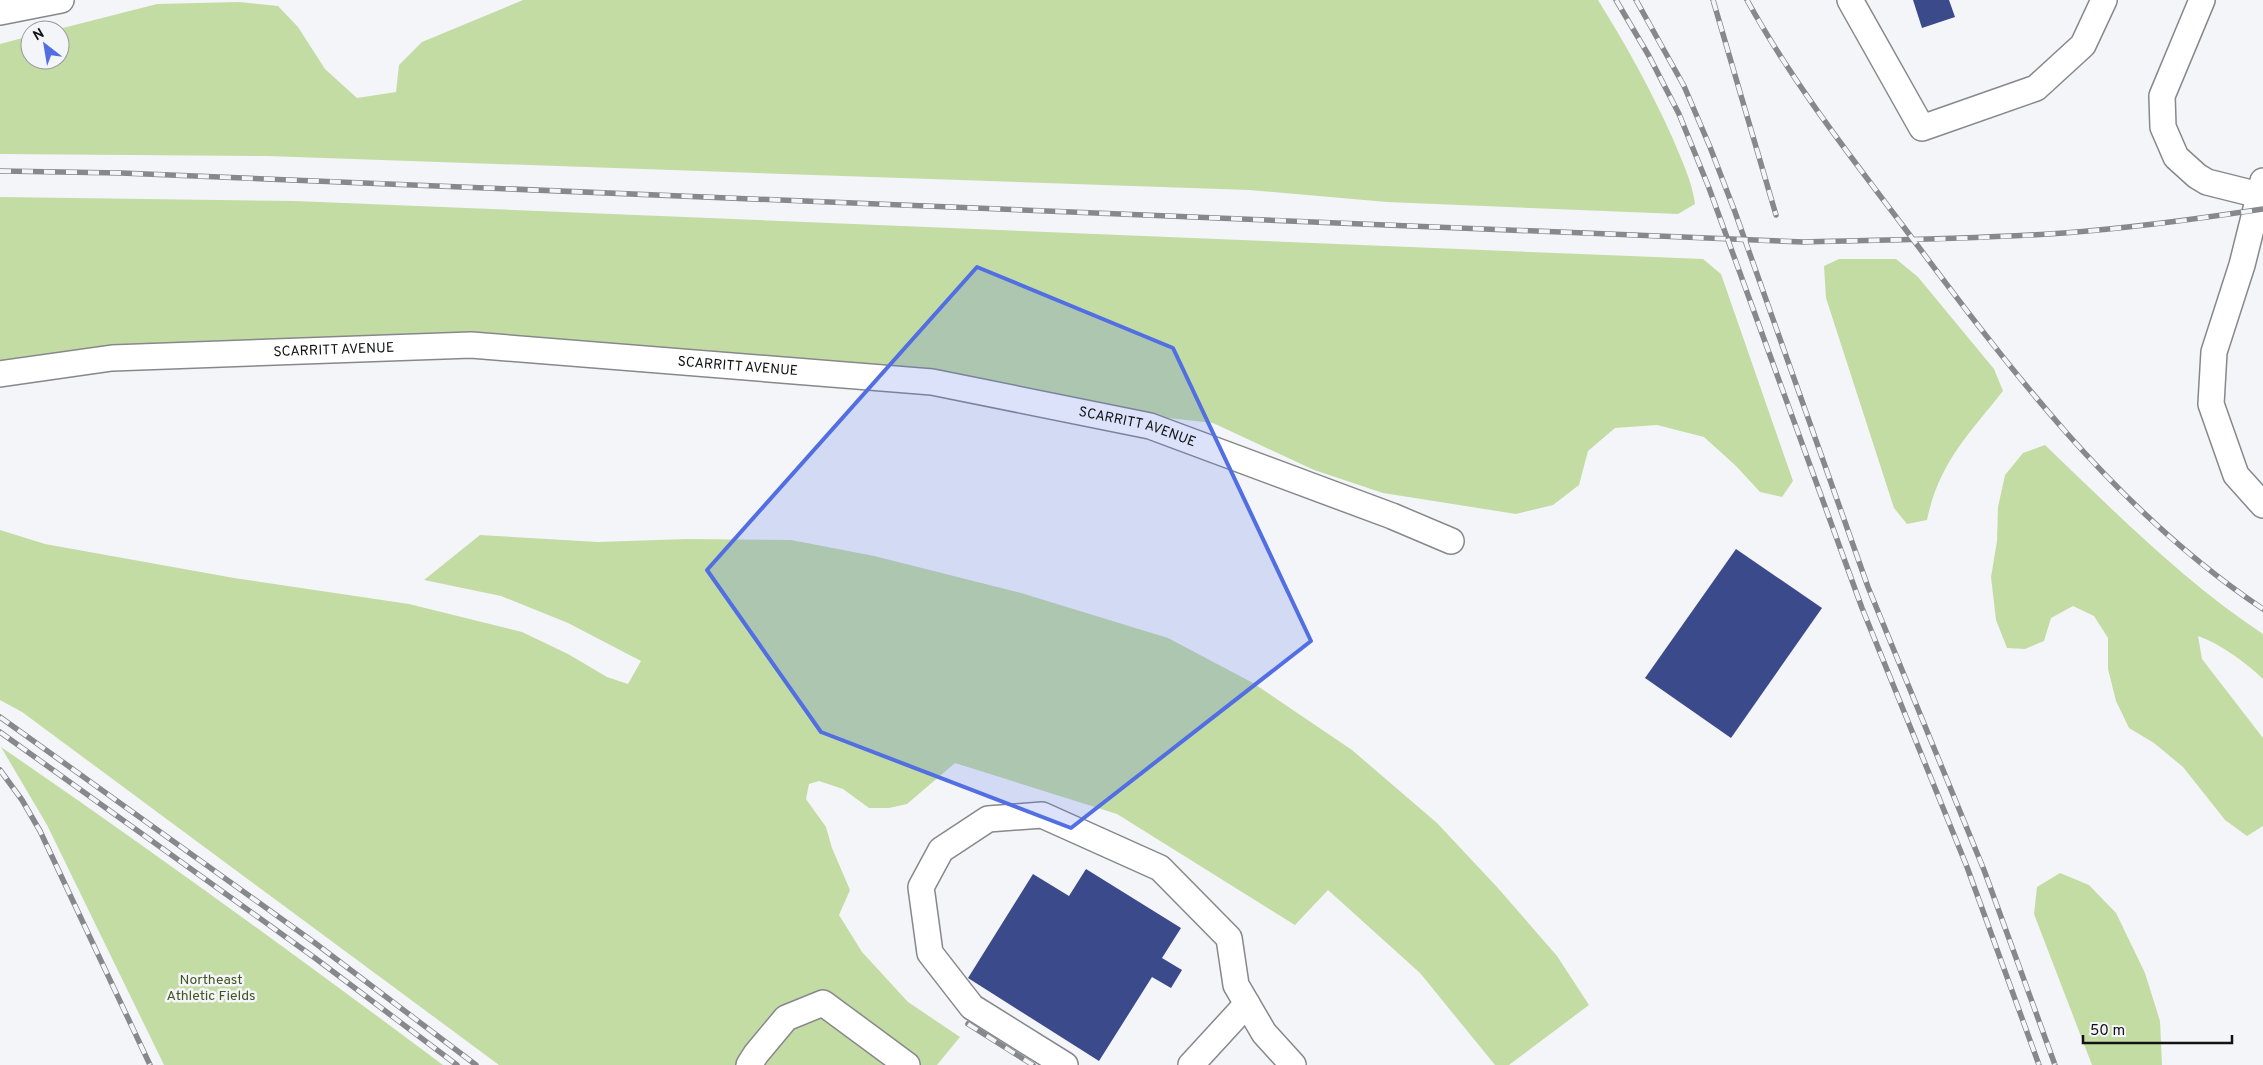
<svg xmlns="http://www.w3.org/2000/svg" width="2263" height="1065" font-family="Overpass,sans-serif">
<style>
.green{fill:#c3dca4}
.building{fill:#3a4a8a}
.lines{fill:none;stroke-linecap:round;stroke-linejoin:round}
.minor-casing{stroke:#87888b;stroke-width:28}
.minor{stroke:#fff;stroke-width:25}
.rail-casing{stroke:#87888b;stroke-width:5.5}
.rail{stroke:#f4f5f9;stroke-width:4;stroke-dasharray:11;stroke-linecap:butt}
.marked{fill:#526ee3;fill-opacity:0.2;stroke:#526ee3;stroke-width:4;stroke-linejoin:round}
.labels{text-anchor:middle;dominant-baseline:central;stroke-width:5;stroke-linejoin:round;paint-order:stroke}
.street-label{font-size:14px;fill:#111213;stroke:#f4f5f9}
.park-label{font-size:14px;fill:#3f541e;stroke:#f4f5f9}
</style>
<rect width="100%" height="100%" fill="#f4f5f9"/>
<!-- green -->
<g class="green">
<path d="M523,0H1598C1626,45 1651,90 1673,139C1682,161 1692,181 1695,204L1678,214L1387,202L1249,190L267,156L0,154V44L30,36V60H60V30H55L157,4L239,2L278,6L298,27L325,69L357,98L396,92L399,65L422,42Z"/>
<polygon points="0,197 295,201 1703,259 1721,274 1793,481 1782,497 1760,492 1736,466 1704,437 1657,425 1615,428 1588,451 1579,485 1553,505 1516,514 1383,493 1314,470 1213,423 601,354 172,352 0,376"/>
<path d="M1839,259H1896L1918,277L1994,369L2003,391C1968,435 1939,463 1927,520L1907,524L1894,508L1826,298L1824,266Z"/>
<path d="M2045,445C2114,511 2183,581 2263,634V679C2245,662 2221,644 2198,636L2202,659L2263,738V826L2247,836L2225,820L2183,767L2154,743L2129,728L2116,701L2108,669V638L2094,616L2073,606L2051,618L2044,641L2025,649L2007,648L1996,620L1991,577L1997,541L1998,507L2005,475L2023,453Z"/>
<polygon points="0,530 45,544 234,578 409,604 522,632 568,654 607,677 628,684 641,661 568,623 501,596 424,580 480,535 598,542 687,539 791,540 874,556 1021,593 1168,638 1253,683 1352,750 1437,823 1497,887 1557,956 1589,1005 1509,1065 1495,1065 1420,973 1328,890 1295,925 1117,814 955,763 907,804 889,808 869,808 843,789 819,781 809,784 806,799 826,827 832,848 850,890 839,915 862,952 908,1002 960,1037 937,1065 499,1065 22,712 0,700"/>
<path d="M1,747C151,850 297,956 443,1065H164L47,825Z"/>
<polygon points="2060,873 2089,885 2116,913 2145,973 2160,1021 2162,1065 2092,1065 2034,914 2037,887"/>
</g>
<!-- building -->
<g class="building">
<polygon points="1913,0 1949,0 1955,17 1922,28"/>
<polygon points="1736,549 1822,608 1731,738 1645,678"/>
<polygon points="1086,869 1181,928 1162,958 1182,970 1171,988 1152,977 1099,1061 968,978 1033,874 1069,896"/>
</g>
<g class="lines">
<defs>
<g id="minor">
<polyline points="1850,0 1922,128 2036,88 2083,45 2104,0"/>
<polyline points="2202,0 2162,96 2163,127 2176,157 2197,176 2207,182 2259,195"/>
<polyline points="0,12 61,0"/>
<polyline points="2263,181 2242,265 2214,352 2211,404 2236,475 2263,505"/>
<path id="s1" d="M0,374L112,358L471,345L932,382L1150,426L1392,516L1451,541"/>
<polyline points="749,1065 756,1054 786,1018 823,1003 907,1065"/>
<polyline points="1065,1065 972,1007 930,953 921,887 941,850 988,819 1042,815 1160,868 1229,938 1236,985 1264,1033 1293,1065"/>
<polyline points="1191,1065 1247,1004"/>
</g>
</defs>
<!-- minor casing -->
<use href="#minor" class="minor-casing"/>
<!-- minor -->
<use href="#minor" class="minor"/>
<defs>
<g id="rail">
<polyline points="1616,0 1649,56 1679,114 1709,188 1862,608 1967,867 2039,1065"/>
<polyline points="1636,0 1684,86 1710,147 1735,212 1868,587 1984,870 2055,1065"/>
<polyline points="1713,0 1776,215"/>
<path d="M1747,0C1791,80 1848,153 1903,226C2008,367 2115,510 2263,609"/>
<path d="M0,171L121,173L1803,242C1890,240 1977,239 2064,233C2131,228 2197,219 2263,209"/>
<polyline points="0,717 315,943 476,1065"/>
<polyline points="0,732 315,958 457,1065"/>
<polyline points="0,770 22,800 40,831 150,1065"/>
<polyline points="968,1024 1033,1065"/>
</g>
</defs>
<!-- rail casing -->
<use href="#rail" class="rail-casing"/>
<!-- rail -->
<use href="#rail" class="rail"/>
</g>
<!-- marked area -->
<path class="marked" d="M977,267L1173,348L1311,641L1071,828L821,732L707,570Z"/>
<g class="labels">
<!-- street labels -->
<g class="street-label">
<text stroke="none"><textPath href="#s1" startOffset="335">SCARRITT AVENUE</textPath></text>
<text stroke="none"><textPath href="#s1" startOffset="740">SCARRITT AVENUE</textPath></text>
<text stroke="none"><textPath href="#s1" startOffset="1145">SCARRITT AVENUE</textPath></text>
</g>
<!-- park labels -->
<g class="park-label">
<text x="211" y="980">Northeast<tspan x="211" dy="16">Athletic Fields</tspan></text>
</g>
</g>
<!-- north arrow -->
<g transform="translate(45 45) rotate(329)"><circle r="24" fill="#f4f5f9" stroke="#999a9d"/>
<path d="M0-4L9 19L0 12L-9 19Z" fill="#526ee3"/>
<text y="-8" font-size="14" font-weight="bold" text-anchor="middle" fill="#111213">N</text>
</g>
<!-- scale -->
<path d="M2083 1035v8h149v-8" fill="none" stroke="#111213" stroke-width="2.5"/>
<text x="2090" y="1035" font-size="15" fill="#111213" stroke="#f4f5f9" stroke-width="4" paint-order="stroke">50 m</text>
</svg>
